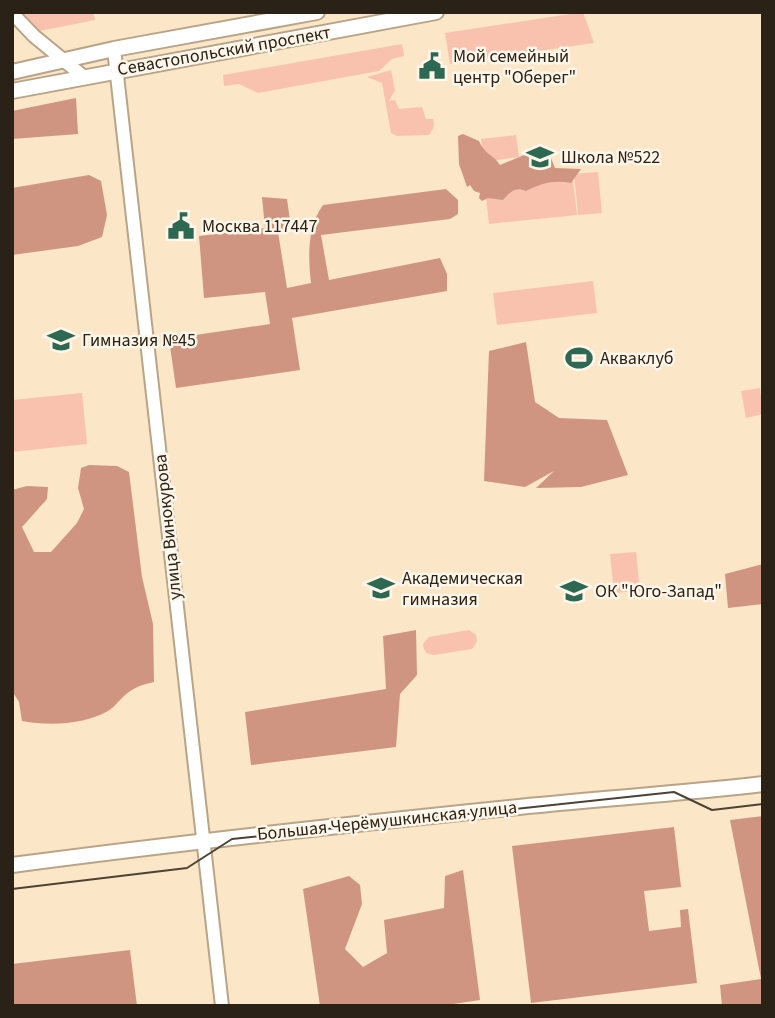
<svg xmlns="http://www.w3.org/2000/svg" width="775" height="1018" font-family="'Source Sans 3',sans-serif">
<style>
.green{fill:#f9c2af}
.forest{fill:#cf9581}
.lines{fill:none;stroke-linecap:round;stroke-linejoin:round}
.tertiary-casing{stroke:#b9a487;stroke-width:16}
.secondary-casing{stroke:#b9a487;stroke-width:18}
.tertiary{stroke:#fff;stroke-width:12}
.secondary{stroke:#fff;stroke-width:14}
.tram{stroke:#4d4233;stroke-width:2}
.labels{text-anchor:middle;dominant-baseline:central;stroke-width:5;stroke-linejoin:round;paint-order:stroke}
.street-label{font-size:18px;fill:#2a2216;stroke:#fff6e9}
.poi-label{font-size:18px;fill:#2a2216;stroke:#fff6e9;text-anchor:start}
</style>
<rect width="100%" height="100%" fill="#fce6c8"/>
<!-- green -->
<g class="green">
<polygon points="18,12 93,12 95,20 40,31"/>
<polygon points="583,12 594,43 450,64 445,33"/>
<polygon points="402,44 404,56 392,59 379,71 258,93 239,84 224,86 223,75"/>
<path d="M391,70L395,90L389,101L395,100L399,109L422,107L426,119H433C435,126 433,129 429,135L397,136L391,133L382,83L367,77Z"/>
<polygon points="516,135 519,157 484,162 481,139"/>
<polygon points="572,172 577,215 489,224 484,181"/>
<polygon points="598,172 602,213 578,215 574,174"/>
<polygon points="593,281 597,313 497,325 493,293"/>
<polygon points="760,388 763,414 746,418 741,391"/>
<polygon points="82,393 87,444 12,452 12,400"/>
<polygon points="636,552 640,591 614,593 610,554"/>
<path d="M469,630L476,635L477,641L472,649L434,655C426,654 424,652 423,644L429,637Z"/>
</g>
<!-- forest -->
<g class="forest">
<polygon points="76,98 78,134 12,139 12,111"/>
<path d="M463,134L479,141C484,154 494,155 500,165L524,155L530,150L539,154L541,162L551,158L555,168L581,169L571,183C554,180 542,183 526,191C515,186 510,192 503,200L488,198L482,201L479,198L480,193L474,191L470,185L467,187L459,164L458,136Z"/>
<polygon points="89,175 101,181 107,215 102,237 78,246 12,255 12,188"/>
<path d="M446,189L458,200V214L450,219L321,235L329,280L440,258L447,274V291L292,318L300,370L176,388L169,339L270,324L265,292L204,298L199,236L265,228L262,197L287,199L291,228L278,232L287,288L311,283C308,257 307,227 323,205Z"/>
<polygon points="526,342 535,402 559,418 607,420 628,475 581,487 536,488 554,471 525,487 484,481 489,351"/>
<path d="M89,465L117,466L129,472L142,577L153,624L154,682C140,685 130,689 120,700C116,704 113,708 108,711C83,725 49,726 22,721L19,702L12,691V490L27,486L48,487L47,499L22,527L34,552H51L77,523L84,509L78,488L81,468Z"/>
<polygon points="763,564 763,604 728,608 725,574"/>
<polygon points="416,630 417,675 400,694 396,747 251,765 245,712 386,689 383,636"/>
<polygon points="763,816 763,1006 722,1006 720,985 761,979 730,820"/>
<polygon points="674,827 681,887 644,891 649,931 681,927 680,910 688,909 697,983 531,1003 512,846"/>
<polygon points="463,870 480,1000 440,1006 320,1006 303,889 349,876 360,885 362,904 345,949 363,967 387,953 384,920 444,908 445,876"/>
<polygon points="130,950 137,1006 12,1006 12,964"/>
</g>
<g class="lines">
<defs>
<g id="tertiary">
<polyline points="12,13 34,36 84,77"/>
<polyline points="114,49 222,1006"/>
</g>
<g id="secondary">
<polyline points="12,72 114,49 317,12"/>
<polyline points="12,91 436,12"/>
<path d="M12,865C177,843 343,825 509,808C593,799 678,794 763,784"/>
</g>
</defs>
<!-- tertiary casing -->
<use href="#tertiary" class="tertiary-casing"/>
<!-- secondary casing -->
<use href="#secondary" class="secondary-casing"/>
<!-- tertiary -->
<use href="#tertiary" class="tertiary"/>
<!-- secondary -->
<use href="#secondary" class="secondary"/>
<!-- tram -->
<polyline class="tram" points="12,889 187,868 232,839 674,792 712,810 763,804"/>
</g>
<!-- icons -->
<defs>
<symbol id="civic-bare" viewBox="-9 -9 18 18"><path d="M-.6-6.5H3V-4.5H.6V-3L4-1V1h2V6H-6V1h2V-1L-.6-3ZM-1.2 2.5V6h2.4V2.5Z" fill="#2d6852" stroke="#fff6e9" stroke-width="2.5" paint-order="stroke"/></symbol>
<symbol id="school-bare" viewBox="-9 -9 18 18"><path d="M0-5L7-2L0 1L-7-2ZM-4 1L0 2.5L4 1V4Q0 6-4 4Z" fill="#2d6852" stroke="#fff6e9" stroke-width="2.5" paint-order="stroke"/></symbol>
<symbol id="stadium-bare" viewBox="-9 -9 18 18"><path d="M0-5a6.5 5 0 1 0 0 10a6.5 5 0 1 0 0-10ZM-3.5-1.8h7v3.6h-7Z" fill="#2d6852" stroke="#fff6e9" stroke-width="2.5" paint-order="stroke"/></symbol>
</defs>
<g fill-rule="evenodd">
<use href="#civic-bare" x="413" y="47" width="38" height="38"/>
<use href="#school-bare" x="521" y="138" width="38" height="38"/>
<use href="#civic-bare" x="162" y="207" width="38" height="38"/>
<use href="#school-bare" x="42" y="321" width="38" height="38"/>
<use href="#stadium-bare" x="560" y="339" width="38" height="38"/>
<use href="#school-bare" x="362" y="569" width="38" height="38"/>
<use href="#school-bare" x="555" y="572" width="38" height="38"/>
</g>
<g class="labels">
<!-- street labels -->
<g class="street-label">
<text transform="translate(224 51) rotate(-10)">Севастопольский проспект</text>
<text transform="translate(168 527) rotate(-96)">улица Винокурова</text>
<text transform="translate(387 821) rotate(-6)">Большая Черёмушкинская улица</text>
</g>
<!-- poi labels -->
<g class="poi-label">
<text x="453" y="56">Мой семейный<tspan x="453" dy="21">центр "Оберег"</tspan></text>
<text x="561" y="157">Школа №522</text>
<text x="202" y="226">Москва 117447</text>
<text x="82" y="340">Гимназия №45</text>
<text x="600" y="358">Акваклуб</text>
<text x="402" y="578">Академическая<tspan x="402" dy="21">гимназия</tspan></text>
<text x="595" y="591">ОК "Юго-Запад"</text>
</g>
</g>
<!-- border -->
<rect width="775" height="1018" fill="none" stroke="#2a2216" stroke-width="28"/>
</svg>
